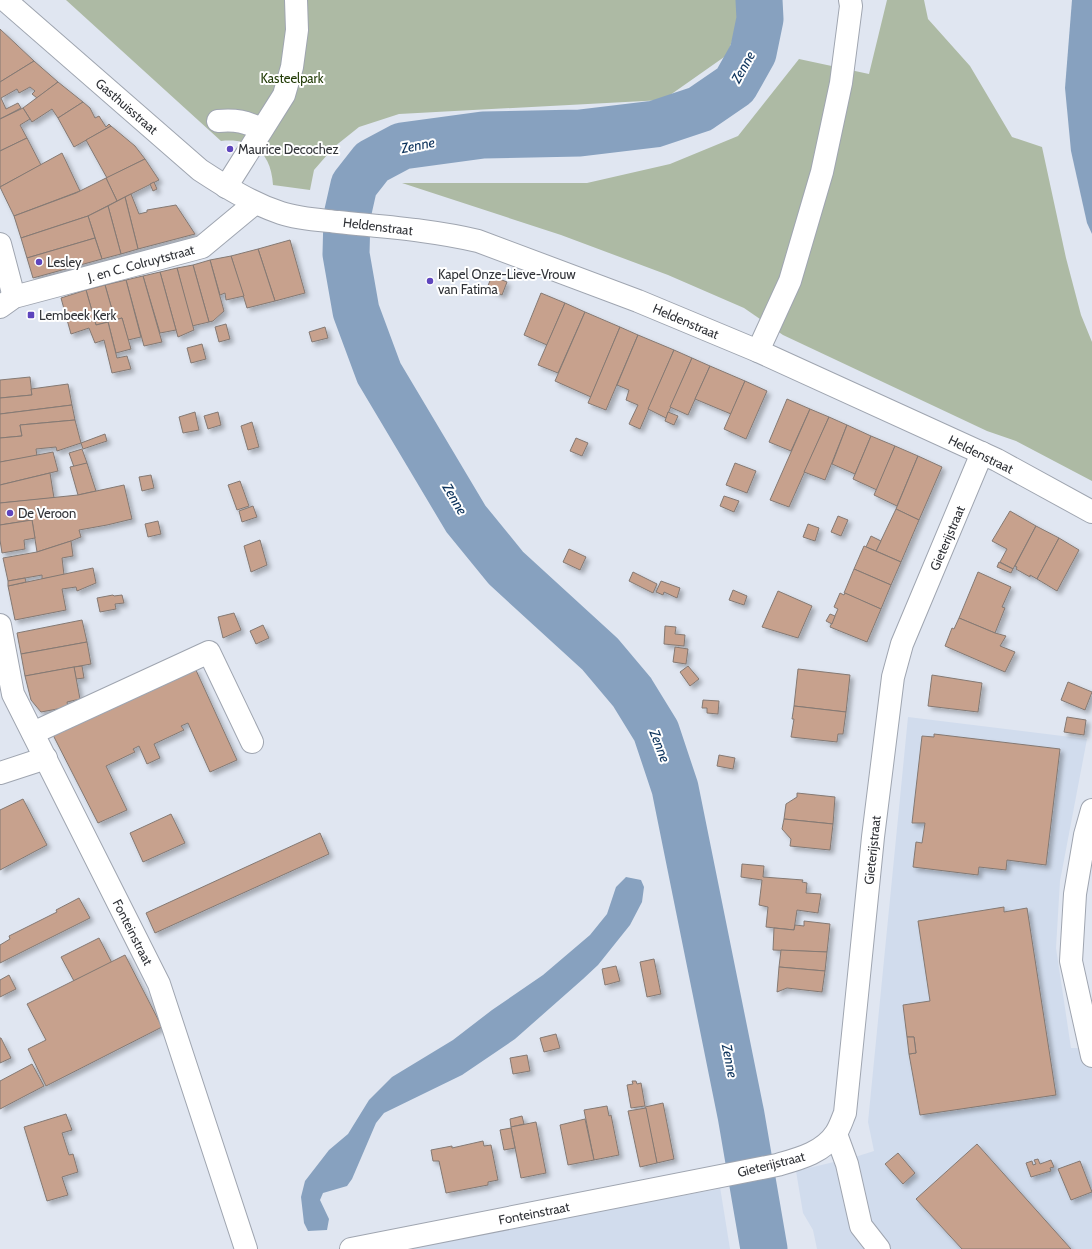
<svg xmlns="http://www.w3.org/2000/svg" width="1092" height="1249" font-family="Cabin,sans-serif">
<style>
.built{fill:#d1dced}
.green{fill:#adbaa4}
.water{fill:#87a1bf}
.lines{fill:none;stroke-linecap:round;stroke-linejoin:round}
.river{stroke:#87a1bf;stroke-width:47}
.building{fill:#c7a18d;stroke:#847973;filter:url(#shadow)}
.minor-casing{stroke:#9fa5b0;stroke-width:24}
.minor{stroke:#fff;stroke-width:22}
.poi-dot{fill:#5e45bd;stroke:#fff;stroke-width:1.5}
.labels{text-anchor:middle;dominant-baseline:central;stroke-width:4;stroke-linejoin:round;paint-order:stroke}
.park-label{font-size:13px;fill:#233c07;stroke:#fff}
.street-label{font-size:13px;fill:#313338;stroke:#fff}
.poi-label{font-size:13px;fill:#313338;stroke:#fff;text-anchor:start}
.water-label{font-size:14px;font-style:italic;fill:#0d335c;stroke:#fff}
</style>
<defs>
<filter id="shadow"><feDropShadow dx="3.5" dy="3.5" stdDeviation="2" flood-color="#0004"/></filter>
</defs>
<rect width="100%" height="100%" fill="#e0e6f1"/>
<!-- built -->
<g class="built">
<polygon points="908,717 1087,739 1060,881 1056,948 1071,1048 1092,1048 1092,1249 817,1249 813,1230 803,1213 796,1171 855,1157 874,1151 868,1122"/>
<polygon points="720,1187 730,1249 405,1249 657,1200 719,1189"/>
</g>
<!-- green -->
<g class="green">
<path d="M66,0H736L741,16L727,55L663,100L399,114L359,127L334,147L314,170L310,190L273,185C271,152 253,138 221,141Z"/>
<polygon points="887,0 924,0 928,19 970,66 1012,137 1042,147 1066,258 1081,315 1092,342 1092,481 1016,441 987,431 783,335 744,308 668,275 561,235 402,183 587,183 670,164 738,136 799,59 869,74"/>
</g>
<!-- water -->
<g class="water">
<polygon points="1072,0 1092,0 1092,234 1087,223 1071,151 1065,88"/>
<polygon points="626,877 641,880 644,887 642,902 630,925 598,965 583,979 515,1039 462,1075 384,1113 376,1123 352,1179 347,1186 323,1193 320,1200 329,1219 327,1230 308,1231 304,1223 301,1197 305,1181 329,1150 348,1134 369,1100 392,1077 453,1040 492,1010 543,975 590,935 607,914 616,887"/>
</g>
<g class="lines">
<!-- river -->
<polyline class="river" points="759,0 760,19 753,53 735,85 700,109 655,124 580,133 483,135 402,146 372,162 354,185 347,216 346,254 356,311 379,373 466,519 506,568 600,654 632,692 656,731 675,788 741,1115 764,1249"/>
</g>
<!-- building -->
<g class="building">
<polygon points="0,29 34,61 0,82"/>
<polygon points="34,61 58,82 37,98 32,94 35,91 30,87 19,93 17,89 1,98 6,109 18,103 21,108 0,119 0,82"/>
<polygon points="58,82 83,102 58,118 52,109 32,122 23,108"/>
<polygon points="83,102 90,108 95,118 99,116 106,127 109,124 111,126 74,147 58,118"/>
<polygon points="23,108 30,119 20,125 27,138 0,151 0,119"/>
<polygon points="111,126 135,146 145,159 107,178 86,140"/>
<polygon points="27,138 41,165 0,187 0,151"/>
<polygon points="62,153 80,191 14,216 0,187"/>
<polygon points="145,159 159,180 117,201 106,178"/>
<polygon points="106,178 117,201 88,216 21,238 14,216 76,193"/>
<polygon points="154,182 157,189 153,191 150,184"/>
<polygon points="131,194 139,214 147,212 147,210 176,205 195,234 138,249 125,197"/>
<polygon points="125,197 138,249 121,254 108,206"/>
<polygon points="108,206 121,254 102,259 88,216"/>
<polygon points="88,216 95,238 27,258 21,238"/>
<polygon points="95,238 102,259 33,278 27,258"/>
<polygon points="290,240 305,293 275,301 258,249"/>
<polygon points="258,249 275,301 247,308 231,256"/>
<polygon points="231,256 244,296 226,300 225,293 220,295 210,260"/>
<polygon points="210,260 224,311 213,321 209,322 193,265"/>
<polygon points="193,265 209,322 192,326 177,268"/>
<polygon points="177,268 194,330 178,337 160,272"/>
<polygon points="160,272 176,330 160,333 143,276"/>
<polygon points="143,276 162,342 144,346 126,280"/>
<polygon points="492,276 507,282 502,295 487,288"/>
<polygon points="126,280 141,337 128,340 122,318 115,320 105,285"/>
<polygon points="105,285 115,320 122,318 131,349 116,353 108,322 96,325 86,290"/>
<polygon points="86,290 96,325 108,322 117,358 127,356 131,369 112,373 104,340 95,343 89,328 71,334 61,298"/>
<polygon points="541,293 565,303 547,345 524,335"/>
<polygon points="565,303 585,312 558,373 538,365"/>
<polygon points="585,312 620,327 591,397 555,381"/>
<polygon points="226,324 230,339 219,342 215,327"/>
<polygon points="325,327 328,338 312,342 309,332"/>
<polygon points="620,327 638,335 606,410 588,403"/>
<polygon points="638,335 674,350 640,429 629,424 638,405 626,400 629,390 617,385"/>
<polygon points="202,344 206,359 191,363 187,348"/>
<polygon points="674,350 692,358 666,418 648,409"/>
<polygon points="692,358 710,366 688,415 670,407"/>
<polygon points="710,366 745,381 731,414 695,399"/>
<polygon points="30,377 32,395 0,398 0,380"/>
<polygon points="745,381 767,391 746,439 724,429"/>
<polygon points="68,384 72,405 0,414 0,398 32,395 31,389"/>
<polygon points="787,399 810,409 791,451 769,442"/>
<polygon points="72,405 75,420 20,425 22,436 0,438 0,414"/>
<polygon points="810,409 829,417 789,507 770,500"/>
<polygon points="195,412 199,430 183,433 179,417"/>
<polygon points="218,412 221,425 208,429 204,416"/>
<polygon points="668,412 678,416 674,425 665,421"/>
<polygon points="829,417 847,425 825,480 804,472"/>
<polygon points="75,420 81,443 57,451 56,447 36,449 37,456 0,462 0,438 22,436 20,425"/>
<polygon points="252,422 259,447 248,450 241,426"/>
<polygon points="847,425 871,436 855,474 832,464"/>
<polygon points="105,434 107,441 83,449 81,443"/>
<polygon points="871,436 895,446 877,490 853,479"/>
<polygon points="576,438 588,443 582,456 570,451"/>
<polygon points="895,446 918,456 897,506 874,495"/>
<polygon points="82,449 87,463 74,467 69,453"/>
<polygon points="53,452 58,471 0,485 0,462"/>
<polygon points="918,456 942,467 919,520 896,509"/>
<polygon points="87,463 96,491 78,495 70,467"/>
<polygon points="735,463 756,471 747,493 726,485"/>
<polygon points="50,473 54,498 0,503 0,485"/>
<polygon points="151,475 154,488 142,491 139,477"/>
<polygon points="240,481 249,506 237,510 228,485"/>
<polygon points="124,485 132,519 107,525 79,530 81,537 71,541 37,552 32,520 0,525 0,503 78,495"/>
<polygon points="724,496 739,501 734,512 720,506"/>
<polygon points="253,506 257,517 242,522 239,511"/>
<polygon points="896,509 919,520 901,562 876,551"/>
<polygon points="1010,511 1036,526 1013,569 1000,562 1007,549 992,541"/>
<polygon points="838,516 848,520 841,536 831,532"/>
<polygon points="32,520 35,538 24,540 25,549 2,553 0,540 0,525"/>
<polygon points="158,521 161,534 148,537 145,524"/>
<polygon points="808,524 819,528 815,541 803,537"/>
<polygon points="1036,526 1059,538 1037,579 1030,575 1030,577 1016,569 1017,567 1015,566"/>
<polygon points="871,536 881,541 876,551 866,547"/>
<polygon points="1059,538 1079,550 1057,591 1037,579"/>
<polygon points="260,540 267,565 251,572 244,546"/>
<polygon points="71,541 73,556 62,558 64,575 42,579 42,575 8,581 3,558 37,552"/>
<polygon points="864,546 901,562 891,585 854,569"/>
<polygon points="569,549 586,557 580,570 563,562"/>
<polygon points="999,562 1013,569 1011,573 997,567"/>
<polygon points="93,568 96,583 77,591 76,587 62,589 66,610 15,620 8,586"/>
<polygon points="854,569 891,585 881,609 844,593"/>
<polygon points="633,572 657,584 653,593 629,581"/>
<polygon points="978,572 1011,587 1002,607 1005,608 995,633 959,618"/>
<polygon points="25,578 26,582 8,586 8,581"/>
<polygon points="661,581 680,588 677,598 664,592 663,595 656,592"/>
<polygon points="733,590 747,596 744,605 729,600"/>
<polygon points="778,591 812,606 798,638 762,627"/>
<polygon points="840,593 844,595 845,593 881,609 867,642 830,627 838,609 834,607"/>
<polygon points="113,595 114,596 122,595 124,603 115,604 116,609 100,612 97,598"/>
<polygon points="234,613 241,630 223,638 218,617"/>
<polygon points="830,614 835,616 832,624 826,621"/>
<polygon points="959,618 995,633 1006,636 1000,646 1015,652 1005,672 945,646 952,628 954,629"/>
<polygon points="82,620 87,642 21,654 17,633"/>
<polygon points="263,625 269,638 256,644 250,631"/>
<polygon points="665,626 676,627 675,634 685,635 684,646 664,644"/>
<polygon points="87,642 91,664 25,676 21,654"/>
<polygon points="675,647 688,649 686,664 673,662"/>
<polygon points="82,666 84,678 76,679 74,667"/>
<polygon points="688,666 699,679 690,686 680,672"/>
<polygon points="74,667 80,699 67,702 68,707 41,712 31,700 25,676"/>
<polygon points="195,668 237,760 210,772 188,723 181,726 184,730 154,744 160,758 147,764 139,746 133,749 135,752 106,766 127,810 98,823 52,733"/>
<polygon points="798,669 850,675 846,712 794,706"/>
<polygon points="932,675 982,683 978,712 928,706"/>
<polygon points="1068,682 1092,692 1085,710 1061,700"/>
<polygon points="703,700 719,701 718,714 707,713 707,708 702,708"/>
<polygon points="794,706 846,712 843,734 838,734 837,742 791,737 794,719 792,719"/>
<polygon points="1067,717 1086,720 1084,735 1064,732"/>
<polygon points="934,734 1060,749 1046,865 1007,860 1006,870 979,867 978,875 913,867 916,842 922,843 925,823 912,823 922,736 934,737"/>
<polygon points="719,755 735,758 733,769 717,766"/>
<polygon points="797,793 835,797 833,824 784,819 786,804 797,797"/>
<polygon points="23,799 47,845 0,870 0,810"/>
<polygon points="171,814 185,843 143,862 130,833"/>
<polygon points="784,819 833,824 830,850 790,846 791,839 782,829"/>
<polygon points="320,833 329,854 155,933 146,913"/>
<polygon points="742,864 764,866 763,877 803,880 802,882 807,883 806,893 821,894 818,913 797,910 794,930 766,927 768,907 759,905 762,880 741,877"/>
<polygon points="79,898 90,918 0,963 0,945 10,939 9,936 57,912 56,910"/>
<polygon points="1004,907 1004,912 1027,908 1056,1095 920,1115 909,1054 916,1053 914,1037 907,1037 903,1005 930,1001 918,921"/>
<polygon points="804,921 830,924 827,952 773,950 774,928 794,930 795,925 804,926"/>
<polygon points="99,938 112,963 74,981 61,957"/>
<polygon points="781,950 827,952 825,971 779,967"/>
<polygon points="125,955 162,1027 46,1086 28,1049 46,1040 27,1004"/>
<polygon points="654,959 661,994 647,997 640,962"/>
<polygon points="616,966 620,981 605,985 602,969"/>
<polygon points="779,967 825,971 822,992 787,988 777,992"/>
<polygon points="9,975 16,989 0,997 0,980"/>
<polygon points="556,1034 560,1048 544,1052 540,1038"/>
<polygon points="907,1037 914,1037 916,1053 909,1054"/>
<polygon points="0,1038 1,1038 11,1058 0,1063"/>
<polygon points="527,1055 530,1071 513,1074 510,1058"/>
<polygon points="32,1064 44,1086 0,1109 0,1081"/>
<polygon points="632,1081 636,1081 637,1084 641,1083 645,1106 631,1108 627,1085 633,1084"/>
<polygon points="663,1103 674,1159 657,1163 645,1107"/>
<polygon points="607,1106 609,1116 611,1115 619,1155 594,1160 584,1110"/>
<polygon points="646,1108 657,1163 640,1167 628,1111"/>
<polygon points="66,1114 72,1130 62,1133 69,1155 73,1154 78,1172 62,1177 68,1195 47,1201 24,1127"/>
<polygon points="522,1116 524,1124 511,1127 510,1119"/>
<polygon points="585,1119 594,1160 568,1165 560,1125"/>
<polygon points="536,1122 546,1173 521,1178 511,1127"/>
<polygon points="511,1128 515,1148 504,1150 500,1130"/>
<polygon points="483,1141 484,1146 491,1145 498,1180 488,1182 488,1185 446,1193 439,1161 433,1161 431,1150 452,1146 452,1148"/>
<polygon points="977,1144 1071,1249 962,1249 916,1199"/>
<polygon points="898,1153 915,1173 903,1184 885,1164"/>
<polygon points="1038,1159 1040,1164 1051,1160 1054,1167 1050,1168 1051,1171 1031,1177 1026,1163 1032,1161 1033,1165 1036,1164 1034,1160"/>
<polygon points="1080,1161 1092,1192 1071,1200 1058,1169"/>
</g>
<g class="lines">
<defs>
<g id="minor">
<path d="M5,0L200,170C226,187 251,203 281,213C299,219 320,220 338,222C385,227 432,230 478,241L638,301L758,351L997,460L1092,512"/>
<path d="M218,121C236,119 246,122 262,129"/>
<polyline points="226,187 284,95 292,67 297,30 296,0"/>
<polyline points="0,244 14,297"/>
<polyline points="0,307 14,297 202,247 255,203"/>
<polyline points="758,351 790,281 822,172 841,83 851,6 850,0"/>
<polyline points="0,625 13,694 159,984 246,1249"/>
<polyline points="33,733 209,652 252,742"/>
<polyline points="0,773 46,758"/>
<polyline points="1092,810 1085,835 1075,894 1071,961 1092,1056"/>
<polyline points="836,1134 847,1164 861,1226 879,1249"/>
<path d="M351,1249L777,1165C798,1159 823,1153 836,1133C840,1127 842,1120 845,1113L873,837L893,677L902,644L982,453"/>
</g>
</defs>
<!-- minor casing -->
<use href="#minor" class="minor-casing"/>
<!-- minor -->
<use href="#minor" class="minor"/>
</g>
<!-- markers -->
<g class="poi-dot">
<circle cx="230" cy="149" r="4"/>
<circle cx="39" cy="262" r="4"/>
<circle cx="430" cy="281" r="4"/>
<rect x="27" y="311" width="8" height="8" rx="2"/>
<circle cx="10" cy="513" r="4"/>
</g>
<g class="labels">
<!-- park labels -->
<g class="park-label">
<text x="292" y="78">Kasteelpark</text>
</g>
<!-- street labels -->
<g class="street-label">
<text transform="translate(127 106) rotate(41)">Gasthuisstraat</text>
<text transform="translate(378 226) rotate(7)">Heldenstraat</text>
<text transform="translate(141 263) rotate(-15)">J. en C. Colruytstraat</text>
<text transform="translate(686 321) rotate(23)">Heldenstraat</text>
<text transform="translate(981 454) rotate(26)">Heldenstraat</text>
<text transform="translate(947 538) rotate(-67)">Gieterijstraat</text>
<text transform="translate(872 850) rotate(-84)">Gieterijstraat</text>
<text transform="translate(133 932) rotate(63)">Fonteinstraat</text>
<text transform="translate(771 1164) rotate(-14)">Gieterijstraat</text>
<text transform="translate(534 1213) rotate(-11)">Fonteinstraat</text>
</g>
<!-- poi labels -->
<g class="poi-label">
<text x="238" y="149">Maurice Decochez</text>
<text x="47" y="262">Lesley</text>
<text x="438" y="274">Kapel Onze-Lieve-Vrouw<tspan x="438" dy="15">van Fatima</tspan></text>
<text x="39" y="315">Lembeek Kerk</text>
<text x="18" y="513">De Veroon</text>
</g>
<!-- water labels -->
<g class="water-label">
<text transform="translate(743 67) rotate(-61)">Zenne</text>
<text transform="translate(418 145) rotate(-11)">Zenne</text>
<text transform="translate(455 499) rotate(59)">Zenne</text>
<text transform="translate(660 746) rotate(69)">Zenne</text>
<text transform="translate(730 1061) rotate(79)">Zenne</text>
</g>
</g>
</svg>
